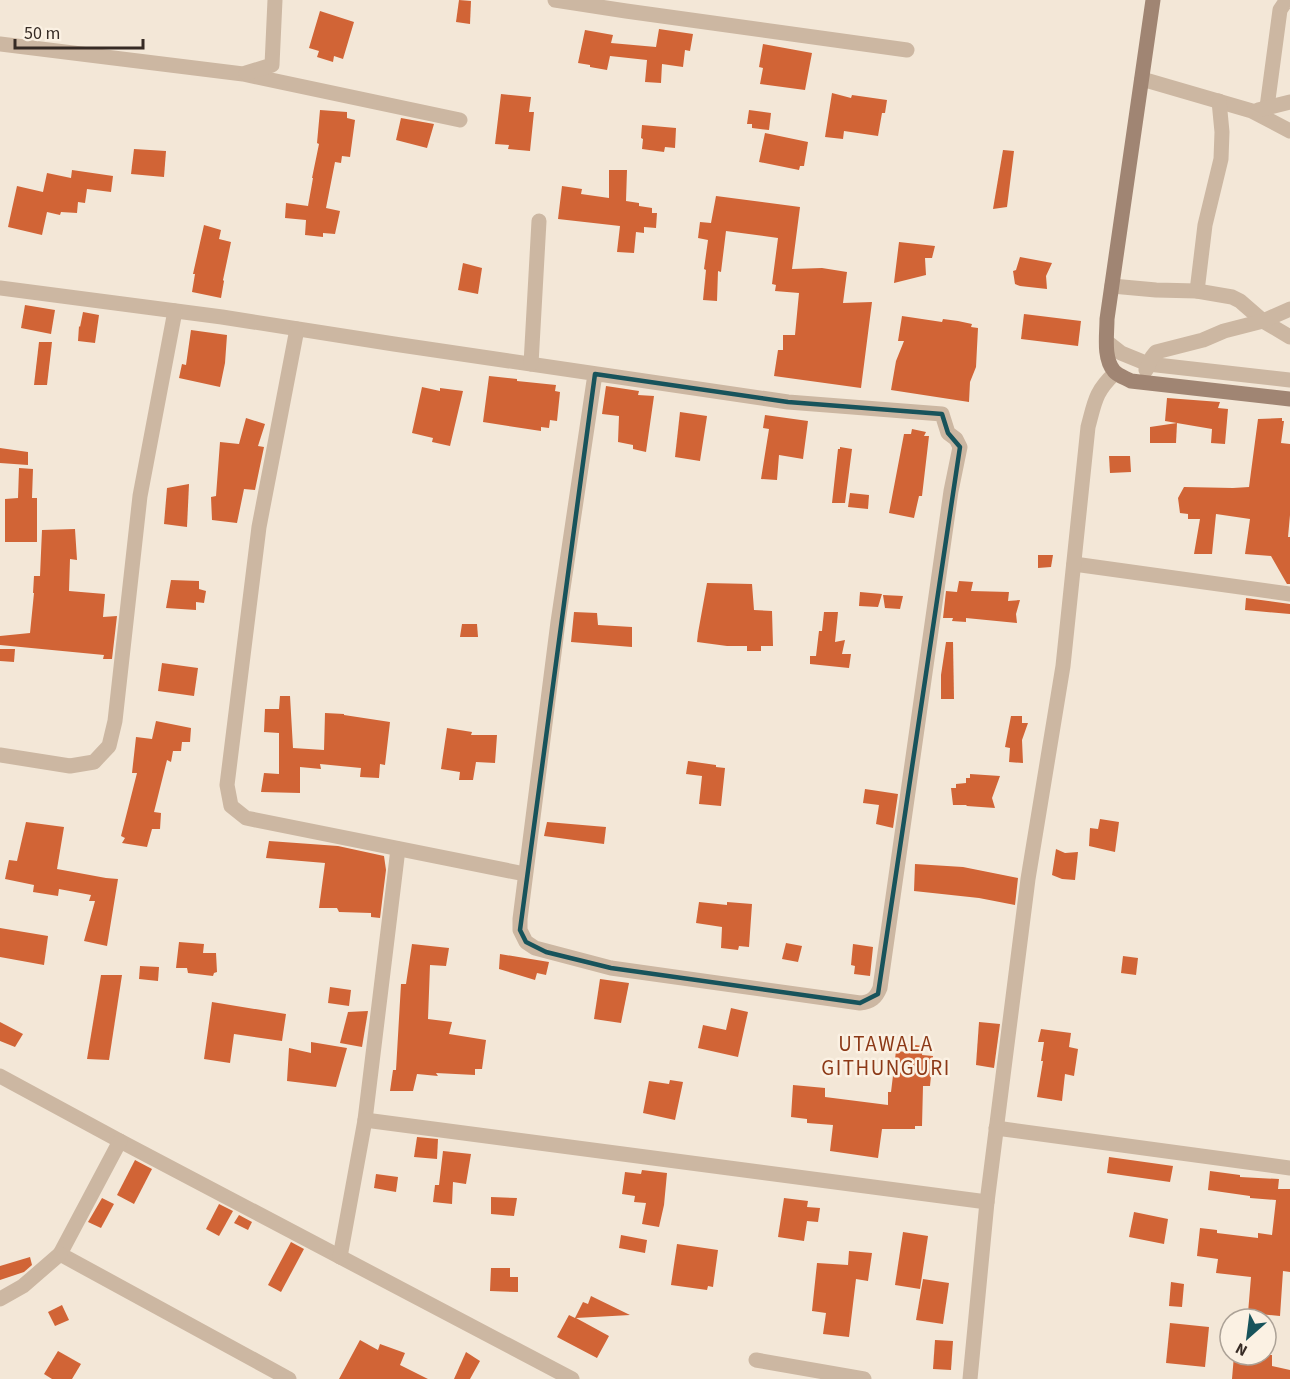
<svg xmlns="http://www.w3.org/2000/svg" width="1290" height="1379" font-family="'Source Sans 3',sans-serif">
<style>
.building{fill:#d16436}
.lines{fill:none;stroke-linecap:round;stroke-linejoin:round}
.street{stroke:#ccb7a2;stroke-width:15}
.secondary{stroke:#a08573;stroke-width:15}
.marked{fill:none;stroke:#17535b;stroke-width:4.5;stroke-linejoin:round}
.labels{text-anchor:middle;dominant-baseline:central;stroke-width:5;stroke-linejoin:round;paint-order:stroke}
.quarter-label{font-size:21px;letter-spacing:1.5px;fill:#8c3917;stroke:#fbf1e3}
</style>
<rect width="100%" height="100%" fill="#f3e7d7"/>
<!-- building -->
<g class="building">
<polygon points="459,0 471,1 470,24 456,22"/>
<polygon points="320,11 354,22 343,59 334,56 333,62 317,57 319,51 309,48"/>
<polygon points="659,29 693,34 690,51 685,50 683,67 662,64 661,83 645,82 647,60 610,56 607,70 590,67 590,65 578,63 585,30 613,35 611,43 656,47"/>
<polygon points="763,44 812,53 805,90 760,84 763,68 759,67"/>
<polygon points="832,93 851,98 852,95 887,100 885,113 882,113 878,136 844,131 843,139 825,137"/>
<polygon points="501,94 531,97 529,112 534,112 530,151 508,149 509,145 495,144"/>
<polygon points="320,110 347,112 347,118 355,120 350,157 342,156 341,163 335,162 326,208 340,211 335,234 323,233 323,237 305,235 306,220 285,218 286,203 308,206 313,178 312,178 319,144 317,143"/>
<polygon points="749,110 771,113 769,130 752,128 752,124 747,124"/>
<polygon points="401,118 434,124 427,148 396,140"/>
<polygon points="642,125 676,128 675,148 665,147 664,152 642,149 643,139 641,138"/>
<polygon points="765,133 808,142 804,166 800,166 799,170 759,162"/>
<polygon points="134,149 166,151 164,177 131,174"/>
<polygon points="1003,150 1014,151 1007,207 993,209"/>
<polygon points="72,170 113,176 111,192 87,189 85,203 78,202 77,213 61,212 60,215 47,212 42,235 8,227 17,186 43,192 47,173 71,178"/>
<polygon points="609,170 627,170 626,201 639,203 639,206 652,208 652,213 657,213 656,228 644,227 644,233 636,232 634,253 617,252 620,226 558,219 562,186 582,189 581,194 609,198"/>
<polygon points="716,196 800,207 792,269 822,268 847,272 843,303 872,302 861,388 774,376 778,350 783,350 783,335 795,335 799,293 775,291 776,285 772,284 778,238 726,231 721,272 718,271 717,301 703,300 706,270 704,269 708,240 698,238 700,222 711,223"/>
<polygon points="204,225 221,230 219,239 231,242 223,280 224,281 221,298 192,292 195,274 193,274"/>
<polygon points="899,242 935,246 932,258 925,258 926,275 894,283"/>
<polygon points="1020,257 1052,263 1046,276 1047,289 1020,286 1015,284 1013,271 1016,270"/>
<polygon points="463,263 482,268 478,294 458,290"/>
<polygon points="25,305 55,310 51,334 21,328"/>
<polygon points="83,312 99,315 95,343 78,341 79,326 80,327"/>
<polygon points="1024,314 1081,321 1078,346 1021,339"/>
<polygon points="902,316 942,322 943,319 958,321 972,324 971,327 978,328 976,367 970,382 969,402 891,390 896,361 904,341 898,341"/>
<polygon points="191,330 227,335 225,363 220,387 179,378 182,364 186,365"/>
<polygon points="39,342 52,342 47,385 34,385"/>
<polygon points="489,376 517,379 517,381 556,385 555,391 560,392 557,421 550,420 549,428 541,427 541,431 483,422"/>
<polygon points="606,386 639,391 638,395 654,396 646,452 633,449 633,445 618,442 619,416 602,414"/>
<polygon points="422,387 440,391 440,388 463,391 450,446 432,442 433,438 412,433"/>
<polygon points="1167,398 1220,402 1218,408 1228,409 1225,444 1211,443 1212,429 1165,421"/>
<polygon points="680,412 707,416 700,461 675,457"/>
<polygon points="765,415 808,421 803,459 779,455 777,480 761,479 769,429 763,428"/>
<polygon points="246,418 265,424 258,446 264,447 255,490 244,489 237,523 212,520 211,497 216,496 220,442 239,444"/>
<polygon points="1282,418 1282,421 1284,421 1281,443 1290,444 1290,515 1288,537 1290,537 1290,584 1287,584 1271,556 1245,554 1250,519 1216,514 1212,554 1194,554 1200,519 1188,519 1188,514 1180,513 1178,498 1184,487 1233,488 1249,487 1258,419"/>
<polygon points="1177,423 1176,443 1150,443 1150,427"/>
<polygon points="912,429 926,432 924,436 929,436 922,496 919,496 914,518 889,513 904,434 911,434"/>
<polygon points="840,447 852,449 845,503 832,503 838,449 840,449"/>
<polygon points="0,448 28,452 28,465 0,463"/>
<polygon points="1109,456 1130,456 1131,472 1110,473"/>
<polygon points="19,468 33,469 32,498 37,498 37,542 5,542 5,499 18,498"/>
<polygon points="189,484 187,527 164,524 167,488"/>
<polygon points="850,493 869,495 868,509 848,507"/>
<polygon points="75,529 77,560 70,559 69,591 105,594 103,617 117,616 112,659 103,659 104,655 0,645 0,636 30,633 34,593 33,593 34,576 40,576 42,530"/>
<polygon points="1038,555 1053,555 1051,567 1038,568"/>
<polygon points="171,580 199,581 199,589 206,591 204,603 196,602 196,610 166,608"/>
<polygon points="959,581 973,582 971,591 1009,592 1008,601 1020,600 1016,614 1017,623 966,618 966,622 952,621 953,618 943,618 946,591 957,592"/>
<polygon points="707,583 752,584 754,610 772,611 773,646 761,646 761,651 747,651 747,646 727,646 697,642 698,633"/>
<polygon points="860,592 882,594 878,607 859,606"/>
<polygon points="883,595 903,596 900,609 885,608"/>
<polygon points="1246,598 1290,604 1290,614 1245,610"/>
<polygon points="574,612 597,613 598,625 632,627 632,647 571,642"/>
<polygon points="824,612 838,612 835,642 845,640 842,654 851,654 849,668 810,664 810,656 816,656 819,631 822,631"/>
<polygon points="462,624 477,624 478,637 460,637"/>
<polygon points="946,642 953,642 954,699 941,699 941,675"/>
<polygon points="0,649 15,649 14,662 0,661"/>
<polygon points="162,663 198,668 194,696 158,691"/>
<polygon points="280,696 290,696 293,748 324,750 325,713 344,714 344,715 390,722 385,765 380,764 379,778 360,777 361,768 320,764 321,769 300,767 300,793 261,792 264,773 279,774 279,733 264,732 265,709 279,709"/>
<polygon points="1011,716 1022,716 1022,723 1028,723 1022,740 1023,763 1009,762 1010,748 1005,747"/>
<polygon points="156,721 191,728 190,742 182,742 181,751 173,751 171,762 167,760 154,812 161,813 160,829 152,829 147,847 122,843 125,838 121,836 137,773 132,773 136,737 152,739"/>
<polygon points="447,728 472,732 471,735 497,735 495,763 476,762 473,780 459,780 460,772 441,769"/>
<polygon points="688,761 716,765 716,767 725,768 721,806 699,804 702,776 686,774"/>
<polygon points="970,774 1000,776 992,798 995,808 967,806 966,805 953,805 951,788 956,788 956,784 966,783 966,778 970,778"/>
<polygon points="865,789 898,794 893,828 876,824 879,805 863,803"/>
<polygon points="1100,819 1119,822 1115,852 1089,846 1090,828 1098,829"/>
<polygon points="26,822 64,827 57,869 106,878 118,879 107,946 84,941 95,901 89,901 91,895 59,889 58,896 33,892 34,885 5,879 9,860 17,861"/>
<polygon points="547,822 606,827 604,844 544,836"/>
<polygon points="269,841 338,846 384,856 386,870 380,918 371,917 371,913 339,912 337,908 319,908 325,863 266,858"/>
<polygon points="1056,849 1065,853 1078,852 1075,880 1062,879 1052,875"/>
<polygon points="915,864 963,867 1018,878 1015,905 979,898 914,891"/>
<polygon points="699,902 727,905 727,902 752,904 749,947 739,946 738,950 721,948 722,927 696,923"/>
<polygon points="0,928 48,936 44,965 0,957"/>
<polygon points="179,942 204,944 203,953 216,953 217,972 214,973 213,976 188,973 187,968 176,968"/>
<polygon points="786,943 802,946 798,962 782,959"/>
<polygon points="412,944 449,948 446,966 430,965 428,1019 452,1022 449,1034 486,1040 482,1069 475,1069 475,1075 436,1073 438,1076 417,1074 413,1091 390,1091 393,1070 396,1070 401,984 406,984"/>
<polygon points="853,944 873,947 870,976 854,974 855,966 851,965"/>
<polygon points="500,954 549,962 546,975 537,973 535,980 499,969"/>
<polygon points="1123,956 1138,958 1136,975 1121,973"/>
<polygon points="140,966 159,967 158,981 139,979"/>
<polygon points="101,975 122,975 109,1060 87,1059"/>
<polygon points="600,979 629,983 621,1023 594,1019"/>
<polygon points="330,987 351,990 349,1006 328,1003"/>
<polygon points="212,1002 286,1014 282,1041 234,1034 230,1063 204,1059"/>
<polygon points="731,1008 748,1012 738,1057 698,1048 703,1025 726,1030"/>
<polygon points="368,1011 362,1047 340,1043 348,1012"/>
<polygon points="0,1022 23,1034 15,1047 0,1041"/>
<polygon points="979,1022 1000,1024 994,1068 976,1065"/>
<polygon points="1041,1029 1071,1033 1069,1047 1078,1049 1074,1076 1065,1074 1062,1101 1037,1097 1043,1061 1041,1061 1044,1042 1038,1042"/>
<polygon points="311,1042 347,1048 336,1087 287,1081 289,1048 311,1053"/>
<polygon points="908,1044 923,1046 922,1055 933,1056 930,1086 923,1086 922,1126 915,1126 915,1129 882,1129 878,1158 830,1151 833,1125 807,1123 807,1119 791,1117 793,1085 825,1088 825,1097 888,1105 888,1092 891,1092 896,1051 907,1052"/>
<polygon points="670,1080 683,1082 675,1120 643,1113 649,1081 669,1084"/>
<polygon points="417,1137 438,1139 437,1159 414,1157"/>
<polygon points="443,1151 471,1154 466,1184 453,1182 452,1204 433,1202 435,1185 439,1185"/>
<polygon points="1109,1157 1173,1166 1170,1182 1107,1173"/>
<polygon points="135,1160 152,1169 134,1204 117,1195"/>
<polygon points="642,1170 667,1173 664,1205 659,1227 642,1224 646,1203 634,1202 635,1196 622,1194 625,1172 641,1174"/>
<polygon points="1210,1171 1240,1175 1240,1177 1279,1179 1278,1189 1290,1189 1290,1272 1283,1271 1280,1316 1248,1313 1251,1277 1216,1273 1218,1259 1197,1256 1200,1228 1217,1230 1217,1233 1258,1238 1258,1233 1272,1235 1276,1200 1250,1198 1250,1196 1208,1190"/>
<polygon points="376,1174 398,1177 396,1192 374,1188"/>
<polygon points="491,1197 517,1198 514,1216 491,1214"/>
<polygon points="102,1198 114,1204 101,1228 88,1222"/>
<polygon points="784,1198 808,1201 807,1207 820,1208 818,1222 807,1221 804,1241 778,1237"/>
<polygon points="219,1204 233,1211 219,1236 206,1229"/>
<polygon points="1134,1212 1168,1219 1164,1244 1129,1237"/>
<polygon points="239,1215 252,1222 248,1230 234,1223"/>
<polygon points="903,1232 928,1236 920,1289 895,1285"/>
<polygon points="621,1235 647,1240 645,1253 619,1248"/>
<polygon points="291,1242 304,1249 281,1292 268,1285"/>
<polygon points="677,1244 718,1250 713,1287 708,1286 707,1290 671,1285"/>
<polygon points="849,1251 872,1253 868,1281 856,1279 849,1337 823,1334 826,1313 812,1311 817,1263 848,1265"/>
<polygon points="30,1257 32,1265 24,1272 0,1280 0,1266"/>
<polygon points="491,1268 510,1268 510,1277 518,1277 518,1292 490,1291"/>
<polygon points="923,1279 949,1283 943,1324 916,1320"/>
<polygon points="1171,1282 1184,1284 1182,1307 1169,1306"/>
<polygon points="591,1296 630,1315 576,1318 609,1336 597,1358 557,1337 569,1315 575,1318 583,1302 588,1304"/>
<polygon points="62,1305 69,1320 55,1326 48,1312"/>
<polygon points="1170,1323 1209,1327 1205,1367 1166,1363"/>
<polygon points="360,1340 378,1350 380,1344 405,1353 400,1365 428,1379 339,1379"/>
<polygon points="935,1340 953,1341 951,1370 933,1369"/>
<polygon points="58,1351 81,1364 72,1379 52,1379 44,1374"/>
<polygon points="466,1352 480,1361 470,1379 454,1379"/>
<polygon points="1234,1355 1272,1355 1272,1366 1290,1370 1290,1379 1232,1379"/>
</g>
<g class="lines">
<!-- street -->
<g class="street">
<polyline points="555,0 626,11 907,50"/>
<polyline points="0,44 243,74 460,120"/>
<polyline points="246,73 272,65 275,0"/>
<polyline points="1142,79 1252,111 1290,131"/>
<polyline points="1267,107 1280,10 1286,1 1290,0"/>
<polyline points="1258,110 1290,102"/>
<polyline points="1112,286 1156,290 1197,291 1232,297 1240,301 1263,321 1290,337"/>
<path d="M0,288L222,317L394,344L788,402L942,414L948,433L956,439L960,447L951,491L880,988C876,998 871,1002 860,1003L611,968L535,948L526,942L520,930V919L558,622L595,374"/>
<polyline points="1197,291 1205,225 1221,159 1222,132 1219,101"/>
<polyline points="297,329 259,527 227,785 231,806 246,818 525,874"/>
<polyline points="1107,342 1121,353 1148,364 1290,380"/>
<polyline points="531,364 539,221"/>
<polyline points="1146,370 1152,357 1156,352 1203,340 1224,331 1263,321 1290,309"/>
<polyline points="1074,564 1290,594"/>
<polyline points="0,755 70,766 94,762 109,746 115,721 140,496 175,311"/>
<polyline points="0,1076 120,1141 572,1379"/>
<polyline points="365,1120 398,849"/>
<polyline points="996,1128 1290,1168"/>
<polyline points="120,1141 60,1254 289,1379"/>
<polyline points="340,1257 365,1120 987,1202"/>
<polyline points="0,1299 23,1286 60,1254"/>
<polyline points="756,1360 864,1379"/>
<path d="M970,1379L987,1202L1028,879L1063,666L1088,427C1095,401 1095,392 1115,373"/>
</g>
<!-- secondary -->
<path class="secondary" d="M1153,0L1107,319C1107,335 1103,358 1114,371C1118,376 1126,378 1131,381L1290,399"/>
</g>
<!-- marked area -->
<path class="marked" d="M595,374L788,402L942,414L948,433L960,447L878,994L860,1003L611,968L546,952L526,942L520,930Z"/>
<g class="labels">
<!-- quarter labels -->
<g class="quarter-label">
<text x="886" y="1044">UTAWALA<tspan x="886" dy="24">GITHUNGURI</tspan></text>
</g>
</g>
<!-- north arrow -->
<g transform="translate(1248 1337) rotate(208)"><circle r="28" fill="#fbf1e3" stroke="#aca297" stroke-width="1.5"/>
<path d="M0-4.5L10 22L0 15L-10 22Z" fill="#17535b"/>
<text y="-9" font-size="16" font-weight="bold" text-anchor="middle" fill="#362b25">N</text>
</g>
<!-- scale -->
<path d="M15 39v9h128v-9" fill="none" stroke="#362b25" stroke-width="3"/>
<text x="24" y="39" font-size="18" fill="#362b25" stroke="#fbf1e3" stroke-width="4.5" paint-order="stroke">50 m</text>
</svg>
